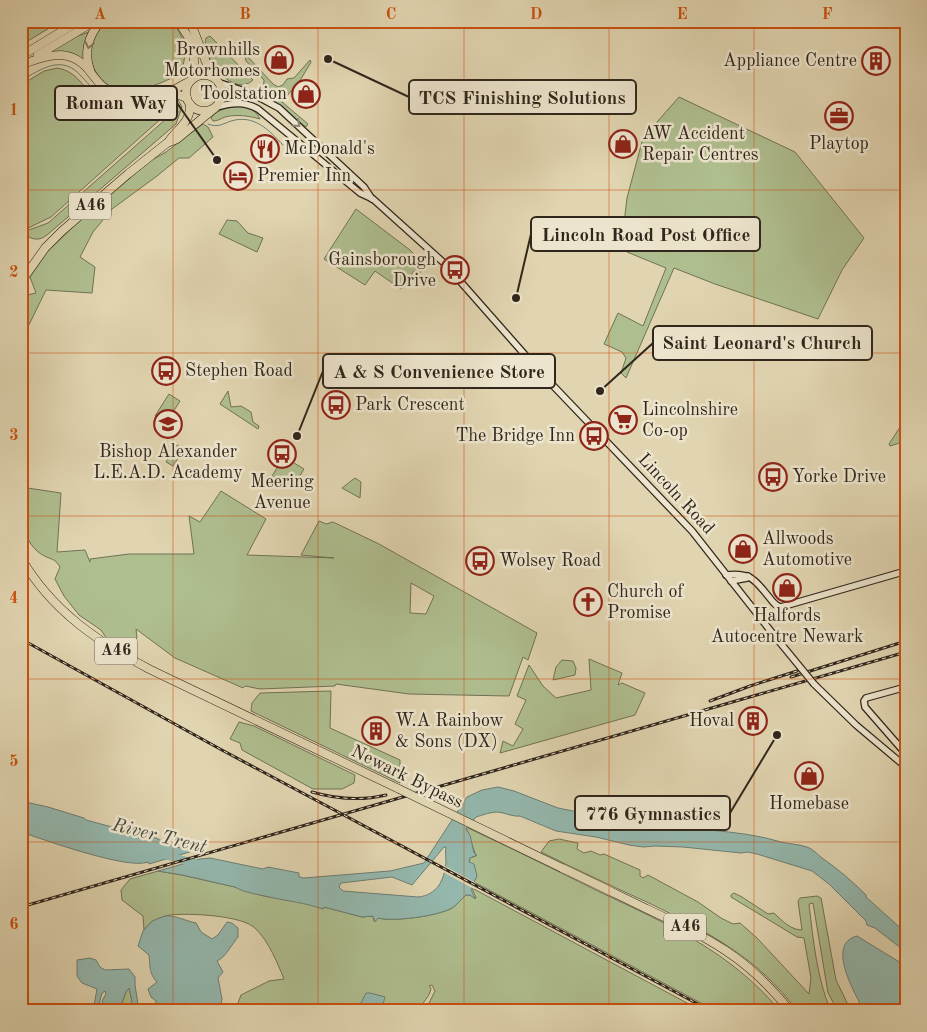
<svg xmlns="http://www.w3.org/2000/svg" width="927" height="1032" font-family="'Old Standard TT',serif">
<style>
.green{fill:#afbe8f;stroke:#707255;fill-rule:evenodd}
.water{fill:#94b8ae;stroke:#6c7e73;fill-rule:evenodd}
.pier{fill:#e1d5b1}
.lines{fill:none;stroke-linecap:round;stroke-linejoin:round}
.stream{stroke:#6c7e73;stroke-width:1}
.river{stroke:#94b8ae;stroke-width:8}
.secondary-casing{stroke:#30261b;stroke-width:8}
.highway-casing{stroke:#30261b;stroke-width:9}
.secondary{stroke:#ece4cc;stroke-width:5.5}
.highway{stroke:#e1d5b1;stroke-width:8}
.rail-casing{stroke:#30261b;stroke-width:3}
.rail{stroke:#ece4cc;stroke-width:1;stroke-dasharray:4;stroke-linecap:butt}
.secondary-bridge-casing{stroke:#30261b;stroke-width:8;stroke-linecap:butt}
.highway-bridge-casing{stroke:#30261b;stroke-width:9;stroke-linecap:butt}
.secondary-bridge{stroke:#ece4cc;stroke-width:5.5}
.highway-bridge{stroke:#e1d5b1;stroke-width:8}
.oneway{stroke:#887e66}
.oneway2{stroke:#8e8574}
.grid{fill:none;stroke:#cc510e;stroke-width:1;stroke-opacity:0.55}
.labels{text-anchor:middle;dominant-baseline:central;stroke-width:5;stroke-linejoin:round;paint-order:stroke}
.shield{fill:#ece4cc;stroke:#685f50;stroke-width:1}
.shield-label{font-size:16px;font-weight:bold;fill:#30261b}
.poi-label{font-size:18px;fill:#30261b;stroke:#ece4cc;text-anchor:start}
.street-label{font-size:18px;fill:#30261b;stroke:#ece4cc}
.water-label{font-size:19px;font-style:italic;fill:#494a40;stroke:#ece4cc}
.leader{fill:none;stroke:#30261b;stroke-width:2}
.callout-dot{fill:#30261b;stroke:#ece4cc;stroke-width:2}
.callout{fill:#ece4cc;stroke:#30261b;stroke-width:2}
.callout-label{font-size:19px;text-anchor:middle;font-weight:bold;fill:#30261b}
.neatline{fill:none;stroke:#cc510e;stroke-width:2}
.grid-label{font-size:16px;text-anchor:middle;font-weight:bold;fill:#cc510e}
</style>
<rect width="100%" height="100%" fill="#e1d5b1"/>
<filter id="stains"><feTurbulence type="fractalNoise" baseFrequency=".004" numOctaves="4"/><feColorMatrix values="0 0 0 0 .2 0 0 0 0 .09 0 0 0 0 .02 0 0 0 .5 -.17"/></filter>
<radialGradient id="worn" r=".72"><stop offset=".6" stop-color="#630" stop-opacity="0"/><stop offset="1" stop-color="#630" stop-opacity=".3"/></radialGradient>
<!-- green -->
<g class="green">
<polygon points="21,21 61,21 21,45"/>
<path d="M106,21H172C186,41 188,49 181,73C164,83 134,95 114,89C96,83 86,56 92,40C94,33 101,26 106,21Z"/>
<polygon points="89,32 86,64 61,52 50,52 72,38"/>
<path d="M210,36L253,80C233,99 200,56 206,38Z"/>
<polygon points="249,47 252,49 247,56 273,84 278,87 283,85 287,79 294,78 310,60 311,62 301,79 282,102 308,124 306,127 263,94 264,80 246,61 244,52"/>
<path d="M57,68C78,71 83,89 99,101C114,112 140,111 159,113L164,116L51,217L24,230L21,229V85L44,71Z"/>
<path d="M168,97L178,100L182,107L176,124L47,235C39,241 34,240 25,235L26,231L48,223L166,119L167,115L162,112L151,111L153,106Z"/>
<polygon points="679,97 795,152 864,238 842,270 818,319 715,284 674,268 626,378 621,373 626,358 622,352 604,344 618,313 643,326 666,268 627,252 623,232 627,198 643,138"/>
<path d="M240,106C249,108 256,110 260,119C249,116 236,114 225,117C220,119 218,121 213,121L211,118C217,109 230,107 240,106Z"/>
<polygon points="203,124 208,127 213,137 189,158 179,158 157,176 112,209 93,232 80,257 95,267 92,293 46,290 21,341 21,306 27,295 36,293 30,277 48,251 76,224 150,161 166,152"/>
<polygon points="356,209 410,250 425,265 419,274 414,271 401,289 375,271 365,285 324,259"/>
<polygon points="227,220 237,221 248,233 263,238 257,252 219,234"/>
<polygon points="228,391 231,407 241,406 251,412 253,422 259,426 258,429 220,404"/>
<polygon points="169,394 180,401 166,423 155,416"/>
<polygon points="906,418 906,441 890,446 889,444"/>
<polygon points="177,445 184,449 173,466 166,462"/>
<polygon points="284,457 304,469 292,489 272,476"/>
<polygon points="355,478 361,482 360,498 342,488"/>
<path d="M21,487L61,493L57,552L85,550L90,562V559L129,554H194L189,516L200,522L221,491L266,519L247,555L334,558L301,555L319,521L326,524L333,522L379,544L537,633L528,660L523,657L509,696L409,694L336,684L335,686L260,689L245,686L243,688L175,658L136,629L137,638L127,650L107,639L101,630L79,615L64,596L55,579L60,567C54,557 50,560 41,554C19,539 21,510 21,487ZM411,583L434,596L426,614L410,613Z"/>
<polygon points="589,659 622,673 618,685 622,683 645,693 635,715 500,753 503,741 513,746 523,729 515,724 526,700 517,696 529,665 543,686 556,698 591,690"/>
<polygon points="562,660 573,661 576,668 575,675 553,680 556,667"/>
<polygon points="331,691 330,728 400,760 400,783 251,711 252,703 260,693"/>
<polygon points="239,722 254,726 355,775 354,783 342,789 313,789 242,750 240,743 230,739"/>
<path d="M466,827C511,848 555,870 600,892C669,925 730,951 780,1011H716L474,882C478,874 476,869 469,863L470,858L476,856Z"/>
<path d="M559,839L578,843L577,849L584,853L591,851L600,855L604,854L640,870V876L643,878L648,875L698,902L721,918L733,924L740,923L757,938L809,994L811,978L804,938L797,937L731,897V895L734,893L742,897L768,914L774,913C782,921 791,930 802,930L798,901L800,898L817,896L821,898L836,980L851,1011H838L828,993L813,903L809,904C813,938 817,980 831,1011H797C760,959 706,931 651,904C614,887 577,870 541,852L549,841Z"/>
<path d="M158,871L182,875L235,887L264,896L310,904L323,909L324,907L362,917L373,916L374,921L378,918C393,922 438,916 452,908C457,905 461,899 466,895H470L476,898L472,888L702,1011H463L429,1003L435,991L432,985L429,986L431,988C430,997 422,1002 419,1011H235L241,995L269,981L284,979C277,962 269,942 256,929C243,915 189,913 170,915C160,917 151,921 144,930L143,916L122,900L121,890L130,879Z"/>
<polygon points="129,988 132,1001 130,1010 119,1011 126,992"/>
</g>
<!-- water -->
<g class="water">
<path d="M498,787L514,791L558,808L583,813C592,821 629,822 642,822C655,822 667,825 680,827C714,831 748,832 781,842C789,844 798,844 807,847C813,849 817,854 822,858C838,869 852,881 866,895V897L906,933V952L875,928L867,925L866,921L829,884L812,871L757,854L748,852L741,853L683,847L655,846L643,847L629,845L596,837L556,831L520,816C512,817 504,812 496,812C487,813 483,815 476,817L466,829L470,835L474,853L477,855L470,858L469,862L474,864L477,876L471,889L475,899L470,895H466C461,899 457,905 452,908C438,916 394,922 378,918L375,922L373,916L362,917L324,907L323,909C306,903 287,901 269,897C257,894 245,893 235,887L182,875L158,871L200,859L210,858L263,869L268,867L299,873V877L304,878L390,871L424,863L467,797L482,790ZM444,847H446C445,852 446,857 446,863C444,881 437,895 418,897L343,891L339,887L341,883L392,877L412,885Z"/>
<path d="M21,801L48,807L84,818L86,820L112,827L115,829L127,830L151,837L156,838L173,846L193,851L149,864L148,862C128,870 45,840 21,832Z"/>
<path d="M165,916C175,915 186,921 196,923L201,932L212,939L218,935L227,922L232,923L238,928V937C232,944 225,958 217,961L223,972L218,978L222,999L220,1011H155L156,1001L151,997L148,989L157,982C149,974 150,965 149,955L138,946L143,931L152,921Z"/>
<path d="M857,936L906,966V1011H864C856,995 825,944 857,936Z"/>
<polygon points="90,958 96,960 100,967 105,970 129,969 135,977 135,985 139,1011 129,1011 132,1001 129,988 126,992 119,1011 105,1011 102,1001 106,994 105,991 102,993 99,1004 99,1011 93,1011 97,989 82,983 77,976 77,960"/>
<polygon points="366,993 370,993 385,997 381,1011 357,1011"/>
</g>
<!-- pier -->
<polygon class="pier" points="443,865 476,883 474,889 441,871"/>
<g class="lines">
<!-- stream -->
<g class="stream">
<path d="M21,81C42,68 63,54 82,77C89,84 95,93 104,98C126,110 155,107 179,112"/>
<path d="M208,124C218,128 222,124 231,121C254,114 269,130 283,145"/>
</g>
<!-- river -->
<polyline class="river" points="164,855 199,864"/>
<defs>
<g id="secondary">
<polyline points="220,83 251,93 279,108 364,187 372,199"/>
<path d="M216,107C232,103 244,101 258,109L360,193L373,199L444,263L541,373L692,531L773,634"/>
<path d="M726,575C751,572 755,580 769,597C773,602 775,606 781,607L906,571"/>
<polyline points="731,581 747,578 748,576"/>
<polyline points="814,684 856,725 906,767"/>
<polyline points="906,687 866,698 864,701 865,707 906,754"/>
</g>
<g id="highway">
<path d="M177,21C194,41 197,55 192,79"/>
<polyline points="190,21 208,67 214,76"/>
<polyline points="38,55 95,21"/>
<polyline points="21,56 79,21"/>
<path d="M21,65C47,55 71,46 91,73C98,82 103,89 114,93C132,99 150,92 168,93C175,93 181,96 187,98"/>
<path d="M90,70C83,51 89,35 101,21"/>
<circle cx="204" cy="93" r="18"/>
<polyline points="168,93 190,81"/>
<path d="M169,141C178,128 191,122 190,104"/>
<polyline points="21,282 45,248 62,231 128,174 167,143 177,139 215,108"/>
<path d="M21,558C52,611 97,641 149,669L399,789"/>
<path d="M562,868C590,881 618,895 645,908C706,937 747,956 790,1011"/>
</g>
</defs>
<!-- secondary casing -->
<use href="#secondary" class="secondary-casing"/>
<!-- highway casing -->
<use href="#highway" class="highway-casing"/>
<!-- secondary -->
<use href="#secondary" class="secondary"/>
<!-- highway -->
<use href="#highway" class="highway"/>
<defs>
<g id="rail">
<polyline points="21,639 220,749 711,1011"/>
<polyline points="791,677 906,641"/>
<polyline points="710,701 750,686 797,671"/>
<path d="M312,792C336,799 361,801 386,795"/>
<polyline points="21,907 906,652"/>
</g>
</defs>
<!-- rail casing -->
<use href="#rail" class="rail-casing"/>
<!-- rail -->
<use href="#rail" class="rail"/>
<defs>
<polyline id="secondary-bridge" points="773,634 814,684"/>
<polyline id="highway-bridge" points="399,789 562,868"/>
</defs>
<!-- secondary-bridge casing -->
<use href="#secondary-bridge" class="secondary-bridge-casing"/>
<!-- highway-bridge casing -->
<use href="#highway-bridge" class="highway-bridge-casing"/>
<!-- secondary-bridge -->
<use href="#secondary-bridge" class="secondary-bridge"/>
<!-- highway-bridge -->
<use href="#highway-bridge" class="highway-bridge"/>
</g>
<!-- one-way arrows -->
<defs><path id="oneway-chevron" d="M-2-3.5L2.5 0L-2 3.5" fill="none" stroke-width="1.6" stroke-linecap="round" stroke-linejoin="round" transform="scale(1.25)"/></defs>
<use class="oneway" href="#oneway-chevron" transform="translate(89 45) rotate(102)"/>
<use class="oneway2" href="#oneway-chevron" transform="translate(297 124) rotate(42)"/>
<!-- grid -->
<path class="grid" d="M173,21V1011M318,21V1011M464,21V1011M609,21V1011M754,21V1011M21,190H906M21,353H906M21,516H906M21,679H906M21,842H906"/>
<!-- icons -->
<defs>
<symbol id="shop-ring" viewBox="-11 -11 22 22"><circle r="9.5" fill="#ece4cc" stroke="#8f2418" stroke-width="1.5"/><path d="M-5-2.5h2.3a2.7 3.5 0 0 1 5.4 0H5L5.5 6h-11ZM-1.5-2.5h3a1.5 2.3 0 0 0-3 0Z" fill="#8f2418"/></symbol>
<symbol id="building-ring" viewBox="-11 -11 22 22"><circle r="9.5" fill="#ece4cc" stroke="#8f2418" stroke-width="1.5"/><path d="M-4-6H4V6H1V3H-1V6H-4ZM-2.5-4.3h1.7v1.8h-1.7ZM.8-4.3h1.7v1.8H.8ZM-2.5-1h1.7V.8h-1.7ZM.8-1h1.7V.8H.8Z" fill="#8f2418"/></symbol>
<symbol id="office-ring" viewBox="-11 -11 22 22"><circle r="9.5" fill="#ece4cc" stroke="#8f2418" stroke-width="1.5"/><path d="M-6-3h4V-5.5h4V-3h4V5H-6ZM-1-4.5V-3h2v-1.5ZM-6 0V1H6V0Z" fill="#8f2418"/></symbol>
<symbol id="restaurant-ring" viewBox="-11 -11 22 22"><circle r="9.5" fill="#ece4cc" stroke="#8f2418" stroke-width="1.5"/><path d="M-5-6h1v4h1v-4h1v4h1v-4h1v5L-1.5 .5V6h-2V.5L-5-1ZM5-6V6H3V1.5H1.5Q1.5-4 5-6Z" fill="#8f2418"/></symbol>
<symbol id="hotel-ring" viewBox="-11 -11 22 22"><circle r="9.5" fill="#ece4cc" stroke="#8f2418" stroke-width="1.5"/><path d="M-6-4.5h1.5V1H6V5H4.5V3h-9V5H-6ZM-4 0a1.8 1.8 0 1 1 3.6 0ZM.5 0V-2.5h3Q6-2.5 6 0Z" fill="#8f2418"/></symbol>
<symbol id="bus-ring" viewBox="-11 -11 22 22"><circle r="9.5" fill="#ece4cc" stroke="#8f2418" stroke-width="1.5"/><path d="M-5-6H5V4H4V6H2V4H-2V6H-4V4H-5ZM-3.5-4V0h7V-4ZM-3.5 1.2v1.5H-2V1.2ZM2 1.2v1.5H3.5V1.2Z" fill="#8f2418"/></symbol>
<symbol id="supermarket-ring" viewBox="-11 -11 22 22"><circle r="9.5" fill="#ece4cc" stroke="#8f2418" stroke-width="1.5"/><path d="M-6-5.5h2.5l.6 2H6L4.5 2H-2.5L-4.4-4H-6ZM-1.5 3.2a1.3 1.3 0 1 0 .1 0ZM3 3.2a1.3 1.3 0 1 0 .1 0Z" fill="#8f2418"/></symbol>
<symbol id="school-ring" viewBox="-11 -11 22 22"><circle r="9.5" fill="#ece4cc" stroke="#8f2418" stroke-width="1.5"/><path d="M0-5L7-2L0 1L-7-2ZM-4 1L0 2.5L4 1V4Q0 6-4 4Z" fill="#8f2418"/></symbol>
<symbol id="church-ring" viewBox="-11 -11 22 22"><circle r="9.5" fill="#ece4cc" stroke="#8f2418" stroke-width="1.5"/><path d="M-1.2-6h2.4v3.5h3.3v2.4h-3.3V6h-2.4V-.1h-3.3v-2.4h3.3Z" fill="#8f2418"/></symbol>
</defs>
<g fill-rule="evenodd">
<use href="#shop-ring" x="263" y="44" width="32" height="32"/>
<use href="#building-ring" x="860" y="45" width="32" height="32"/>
<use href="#shop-ring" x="290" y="78" width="32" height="32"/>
<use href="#office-ring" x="823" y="100" width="32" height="32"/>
<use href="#shop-ring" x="607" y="128" width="32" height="32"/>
<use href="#restaurant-ring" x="249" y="133" width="32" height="32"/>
<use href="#hotel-ring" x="222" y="160" width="32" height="32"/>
<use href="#bus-ring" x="439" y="254" width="32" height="32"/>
<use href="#bus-ring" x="150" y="355" width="32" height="32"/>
<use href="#bus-ring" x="320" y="389" width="32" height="32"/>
<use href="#supermarket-ring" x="607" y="404" width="32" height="32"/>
<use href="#school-ring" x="152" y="408" width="32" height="32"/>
<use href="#bus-ring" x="578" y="420" width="32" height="32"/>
<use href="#bus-ring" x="266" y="438" width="32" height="32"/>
<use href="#bus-ring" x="757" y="461" width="32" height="32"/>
<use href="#shop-ring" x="727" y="533" width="32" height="32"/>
<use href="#bus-ring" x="464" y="545" width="32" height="32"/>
<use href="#shop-ring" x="771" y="572" width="32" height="32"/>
<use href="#church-ring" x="572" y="586" width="32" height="32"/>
<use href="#building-ring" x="737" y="705" width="32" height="32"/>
<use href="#building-ring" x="360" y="715" width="32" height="32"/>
<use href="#shop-ring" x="793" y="760" width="32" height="32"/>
</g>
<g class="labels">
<!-- shield labels -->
<g class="shield">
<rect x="69" y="192.5" width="42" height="27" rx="4"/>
<rect x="95" y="637.5" width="42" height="27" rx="4"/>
<rect x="664" y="913.5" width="42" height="27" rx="4"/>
</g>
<g class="shield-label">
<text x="90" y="206">A46</text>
<text x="116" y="651">A46</text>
<text x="685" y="927">A46</text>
</g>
<!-- poi labels -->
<g class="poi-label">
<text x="260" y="50" text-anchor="end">Brownhills<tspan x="260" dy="21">Motorhomes</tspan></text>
<text x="857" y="61" text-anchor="end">Appliance Centre</text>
<text x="287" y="94" text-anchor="end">Toolstation</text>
<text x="642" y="134">AW Accident<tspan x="642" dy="21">Repair Centres</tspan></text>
<text x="839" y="144" text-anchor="middle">Playtop</text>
<text x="284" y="149">McDonald's</text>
<text x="257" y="176">Premier Inn</text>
<text x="436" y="260" text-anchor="end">Gainsborough<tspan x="436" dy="21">Drive</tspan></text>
<text x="185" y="371">Stephen Road</text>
<text x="355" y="405">Park Crescent</text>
<text x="642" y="410">Lincolnshire<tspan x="642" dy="21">Co-op</tspan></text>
<text x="575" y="436" text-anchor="end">The Bridge Inn</text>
<text x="168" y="452" text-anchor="middle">Bishop Alexander<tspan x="168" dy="21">L.E.A.D. Academy</tspan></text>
<text x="792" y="477">Yorke Drive</text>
<text x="282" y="482" text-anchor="middle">Meering<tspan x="282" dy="21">Avenue</tspan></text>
<text x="762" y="539">Allwoods<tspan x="762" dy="21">Automotive</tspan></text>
<text x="499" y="561">Wolsey Road</text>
<text x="607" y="592">Church of<tspan x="607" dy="21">Promise</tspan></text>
<text x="787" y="616" text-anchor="middle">Halfords<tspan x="787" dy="21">Autocentre Newark</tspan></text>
<text x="395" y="721">W.A Rainbow<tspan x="395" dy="21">&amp; Sons (DX)</tspan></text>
<text x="734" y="721" text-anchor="end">Hoval</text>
<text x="809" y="804" text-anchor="middle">Homebase</text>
</g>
<!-- street labels -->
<g class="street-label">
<text transform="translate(676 494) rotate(47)">Lincoln Road</text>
<text transform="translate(407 777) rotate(26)">Newark Bypass</text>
</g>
<!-- water labels -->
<g class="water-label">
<text transform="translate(159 837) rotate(14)">River Trent</text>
</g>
</g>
<!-- callouts -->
<path class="leader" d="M328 59L409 97M217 160L177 103M516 298L531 234M600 391L653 343M297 436L323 371M777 735L730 813"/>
<g class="callout-dot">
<circle cx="328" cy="59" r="5"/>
<circle cx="217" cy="160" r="5"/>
<circle cx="516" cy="298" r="5"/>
<circle cx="600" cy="391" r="5"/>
<circle cx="297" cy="436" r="5"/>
<circle cx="777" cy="735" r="5"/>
</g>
<g class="callout">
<rect x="409" y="80" width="227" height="34" rx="5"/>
<rect x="55" y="86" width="122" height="34" rx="5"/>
<rect x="531" y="217" width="229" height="34" rx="5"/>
<rect x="653" y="326" width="219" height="34" rx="5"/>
<rect x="323" y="354" width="232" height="34" rx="5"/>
<rect x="575" y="796" width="155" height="34" rx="5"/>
</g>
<g class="callout-label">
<text x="522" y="104">TCS Finishing Solutions</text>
<text x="116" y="109">Roman Way</text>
<text x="646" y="241">Lincoln Road Post Office</text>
<text x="762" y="349">Saint Leonard's Church</text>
<text x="439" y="378">A &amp; S Convenience Store</text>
<text x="653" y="820">776 Gymnastics</text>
</g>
<!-- margin -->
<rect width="927" height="1032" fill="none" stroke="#e1d5b1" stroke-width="55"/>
<rect x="28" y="28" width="872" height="976" class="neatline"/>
<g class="grid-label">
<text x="100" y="19">A</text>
<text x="245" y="19">B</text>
<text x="391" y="19">C</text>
<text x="536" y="19">D</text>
<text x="682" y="19">E</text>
<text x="827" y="19">F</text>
<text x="14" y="115">1</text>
<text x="14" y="277">2</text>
<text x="14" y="440">3</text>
<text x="14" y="603">4</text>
<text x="14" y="766">5</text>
<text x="14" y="929">6</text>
</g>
<rect width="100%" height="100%" filter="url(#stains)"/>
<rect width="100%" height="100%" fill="url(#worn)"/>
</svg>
